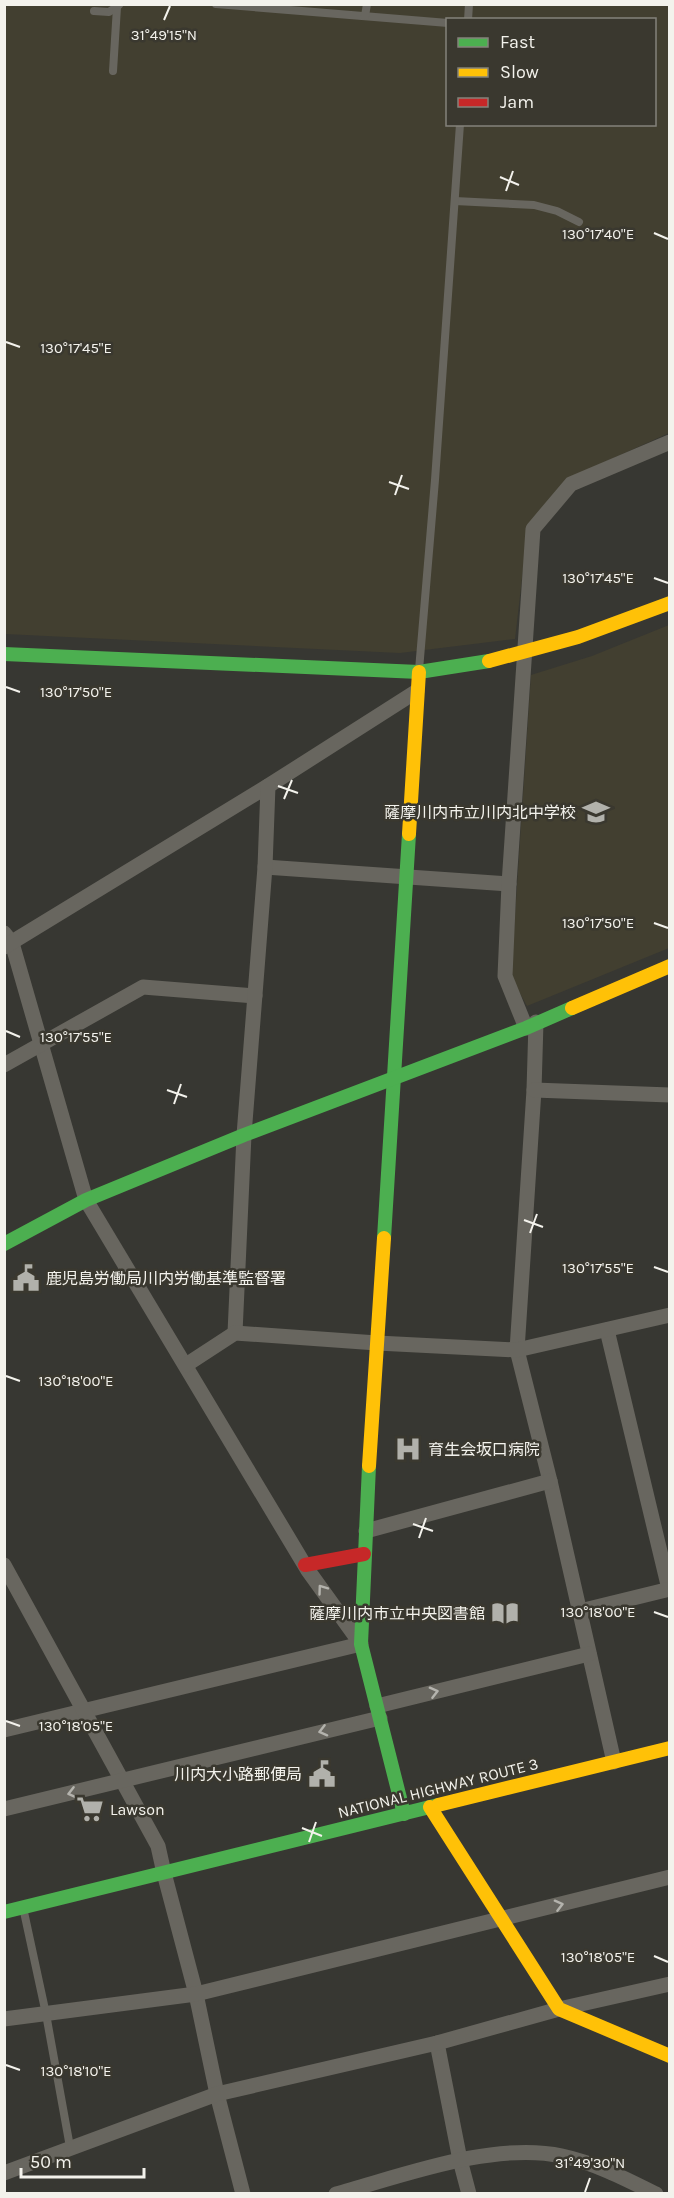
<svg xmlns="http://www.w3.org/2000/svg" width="674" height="2198" font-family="Karla,'Noto Sans JP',sans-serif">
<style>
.built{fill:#423f30;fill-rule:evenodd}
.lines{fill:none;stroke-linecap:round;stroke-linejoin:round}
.lane{stroke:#68665f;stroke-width:8}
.street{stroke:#68665f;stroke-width:15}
.fast{stroke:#4caf50;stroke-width:14}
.slow{stroke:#ffc107;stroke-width:14}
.jam{stroke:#c62828;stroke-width:14}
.oneway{stroke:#b4b3ad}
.ticks{fill:none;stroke:#f3f2ec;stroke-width:2}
.labels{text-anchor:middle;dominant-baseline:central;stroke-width:5;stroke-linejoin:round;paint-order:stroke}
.poi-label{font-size:16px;fill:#f3f2ec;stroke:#3a382f;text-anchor:end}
.street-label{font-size:16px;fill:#f3f2ec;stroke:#3a382f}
.ticks-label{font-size:15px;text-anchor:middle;fill:#f3f2ec;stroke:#3a382f;stroke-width:5;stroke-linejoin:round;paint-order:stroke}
</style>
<rect width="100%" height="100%" fill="#373732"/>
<!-- built -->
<g class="built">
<path d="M5,5H669V433L567,479L528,526L515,639L400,653L5,634ZM448,20H654V124H448Z"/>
<polygon points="669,625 669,948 527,1006 511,977 531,675 592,656"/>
</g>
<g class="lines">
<!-- lane -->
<g class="lane">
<polyline points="216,4 448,23"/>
<polyline points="94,11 109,12 119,5"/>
<polyline points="365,16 367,4"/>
<polyline points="468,20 469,4"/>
<polyline points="113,71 117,7"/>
<polyline points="455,201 534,205 557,211 579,222"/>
<polyline points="419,670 435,480 460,124"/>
<polyline points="24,1912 46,2014 70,2147"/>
</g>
<!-- street -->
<g class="street">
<polyline points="265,867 509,884"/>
<polyline points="4,933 12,943 86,1200 307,1569 361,1644 4,1730"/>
<polyline points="4,947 268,786 417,691"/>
<polyline points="536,1022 534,1090 517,1350 550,1481 614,1762"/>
<polyline points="526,1028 505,976 509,884 533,529 571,484 670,442"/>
<polyline points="4,1065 143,987 255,996"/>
<polyline points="534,1090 670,1095"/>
<polyline points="607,1330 669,1589"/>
<polyline points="235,1333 244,1135 265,867 268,786"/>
<polyline points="186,1365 235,1333 377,1343 517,1350 670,1315"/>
<polyline points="366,1531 550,1481"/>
<polyline points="4,1565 158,1846 164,1873 196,1994 217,2094 243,2194"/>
<polyline points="580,1611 670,1589"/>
<polyline points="377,1706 589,1654"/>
<polyline points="4,1809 380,1718"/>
<polyline points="4,2019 196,1994 670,1877"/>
<polyline points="437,2043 460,2160 469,2194"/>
<polyline points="4,2173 217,2094 437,2043 559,2009 670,1984"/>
<path d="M336,2194C402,2176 494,2141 562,2156C595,2163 626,2179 656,2194"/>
</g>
<!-- fast -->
<g class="fast">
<polyline points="4,654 419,672 489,661"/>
<polyline points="384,1238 409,834"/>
<polyline points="4,1244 86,1200 244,1135 526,1028 572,1008"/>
<polyline points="369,1466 361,1644 404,1814"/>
<polyline points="4,1912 438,1805"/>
</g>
<!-- slow -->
<g class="slow">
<polyline points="489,661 578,637 670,603"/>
<polyline points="409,834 419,672"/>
<polyline points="572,1008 670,966"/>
<polyline points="369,1466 384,1238"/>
<polyline points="438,1805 670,1748"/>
<polyline points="430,1807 559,2009 670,2056"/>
</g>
<!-- jam -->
<polyline class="jam" points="305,1565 364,1554"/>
</g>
<!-- one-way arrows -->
<defs><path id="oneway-chevron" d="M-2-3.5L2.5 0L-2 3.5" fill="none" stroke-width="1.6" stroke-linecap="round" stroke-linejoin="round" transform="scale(1.5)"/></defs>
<g class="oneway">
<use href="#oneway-chevron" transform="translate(322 1589) rotate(-126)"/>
<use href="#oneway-chevron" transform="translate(434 1692) rotate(-14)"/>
<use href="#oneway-chevron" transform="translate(323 1731) rotate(166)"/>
<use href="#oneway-chevron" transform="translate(72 1793) rotate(166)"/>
<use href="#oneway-chevron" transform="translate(559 1905) rotate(-14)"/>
</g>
<!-- ticks -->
<path class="ticks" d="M164,20L170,6M500,177L519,185M506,191L513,171M654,233L668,239M6,342L20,347M389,482L409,489M395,495L402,475M654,578L668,583M6,687L20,692M278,786L298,793M284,799L292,780M654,923L668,928M6,1031L20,1037M167,1090L187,1097M174,1104L181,1084M524,1220L543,1227M530,1233L537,1214M654,1267L668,1272M6,1376L20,1381M413,1524L433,1531M419,1538L426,1518M654,1612L668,1617M6,1721L20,1726M302,1828L322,1836M309,1842L316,1822M654,1956L668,1962M6,2065L20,2070M585,2192L590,2178"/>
<!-- icons -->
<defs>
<symbol id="school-bare" viewBox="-9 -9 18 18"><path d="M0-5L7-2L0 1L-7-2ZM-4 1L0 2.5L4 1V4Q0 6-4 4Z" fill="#b1b1ab" stroke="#3a382f" stroke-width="2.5" paint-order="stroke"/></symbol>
<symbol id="civic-bare" viewBox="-9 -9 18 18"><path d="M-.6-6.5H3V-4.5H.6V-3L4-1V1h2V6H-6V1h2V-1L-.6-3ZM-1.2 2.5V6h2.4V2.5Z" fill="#b1b1ab" stroke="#3a382f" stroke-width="2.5" paint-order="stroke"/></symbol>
<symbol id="hospital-bare" viewBox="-9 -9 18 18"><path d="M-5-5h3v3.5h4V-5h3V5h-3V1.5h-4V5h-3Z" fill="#b1b1ab" stroke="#3a382f" stroke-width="2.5" paint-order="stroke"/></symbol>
<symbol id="library-bare" viewBox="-9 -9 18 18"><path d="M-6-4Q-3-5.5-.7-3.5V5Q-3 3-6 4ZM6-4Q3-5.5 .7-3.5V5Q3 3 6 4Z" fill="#b1b1ab" stroke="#3a382f" stroke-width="2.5" paint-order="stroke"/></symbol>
<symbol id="supermarket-bare" viewBox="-9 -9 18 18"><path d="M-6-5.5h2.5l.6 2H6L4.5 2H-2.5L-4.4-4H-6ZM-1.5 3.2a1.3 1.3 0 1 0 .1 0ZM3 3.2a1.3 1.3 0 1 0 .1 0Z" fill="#b1b1ab" stroke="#3a382f" stroke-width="2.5" paint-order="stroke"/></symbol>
</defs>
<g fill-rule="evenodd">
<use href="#school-bare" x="577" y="793" width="38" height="38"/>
<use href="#civic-bare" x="7" y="1259" width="38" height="38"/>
<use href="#hospital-bare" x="389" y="1430" width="38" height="38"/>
<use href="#library-bare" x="486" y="1594" width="38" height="38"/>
<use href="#civic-bare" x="303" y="1755" width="38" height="38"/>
<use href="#supermarket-bare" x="71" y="1790" width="38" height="38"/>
</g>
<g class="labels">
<!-- poi labels -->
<g class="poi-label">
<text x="576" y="812">薩摩川内市立川内北中学校</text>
<text x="46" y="1278" text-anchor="start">鹿児島労働局川内労働基準監督署</text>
<text x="428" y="1449" text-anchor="start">育生会坂口病院</text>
<text x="485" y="1613">薩摩川内市立中央図書館</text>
<text x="302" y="1774">川内大小路郵便局</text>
<text x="110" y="1809" text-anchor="start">Lawson</text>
</g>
<!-- street labels -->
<g class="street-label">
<text transform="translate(438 1788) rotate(-14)">NATIONAL HIGHWAY ROUTE 3</text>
</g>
</g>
<g class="ticks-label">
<text x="164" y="40">31°49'15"N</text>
<text x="598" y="239">130°17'40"E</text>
<text x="76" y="353">130°17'45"E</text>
<text x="598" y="583">130°17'45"E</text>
<text x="76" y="697">130°17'50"E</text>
<text x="598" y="928">130°17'50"E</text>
<text x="76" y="1042">130°17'55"E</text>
<text x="598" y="1273">130°17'55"E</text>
<text x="76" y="1386">130°18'00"E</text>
<text x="598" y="1617">130°18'00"E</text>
<text x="76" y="1731">130°18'05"E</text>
<text x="598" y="1962">130°18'05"E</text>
<text x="76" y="2076">130°18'10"E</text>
<text x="590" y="2168">31°49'30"N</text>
</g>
<!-- border -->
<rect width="674" height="2198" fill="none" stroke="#f3f2ec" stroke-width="12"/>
<!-- legend -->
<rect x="446" y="18" width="210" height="108" fill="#3a382f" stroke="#84827b" stroke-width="1.5"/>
<rect x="458" y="38" width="30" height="9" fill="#4caf50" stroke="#84827b" stroke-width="1.5"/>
<text x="500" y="48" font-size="18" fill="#f3f2ec">Fast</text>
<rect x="458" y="68" width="30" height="9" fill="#ffc107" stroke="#84827b" stroke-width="1.5"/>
<text x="500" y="78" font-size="18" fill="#f3f2ec">Slow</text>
<rect x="458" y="98" width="30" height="9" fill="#c62828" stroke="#84827b" stroke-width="1.5"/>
<text x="500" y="108" font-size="18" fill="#f3f2ec">Jam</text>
<!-- scale -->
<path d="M21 2168v9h123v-9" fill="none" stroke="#f3f2ec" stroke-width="3"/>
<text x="30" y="2168" font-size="18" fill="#f3f2ec" stroke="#3a382f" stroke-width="4.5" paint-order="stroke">50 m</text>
</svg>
